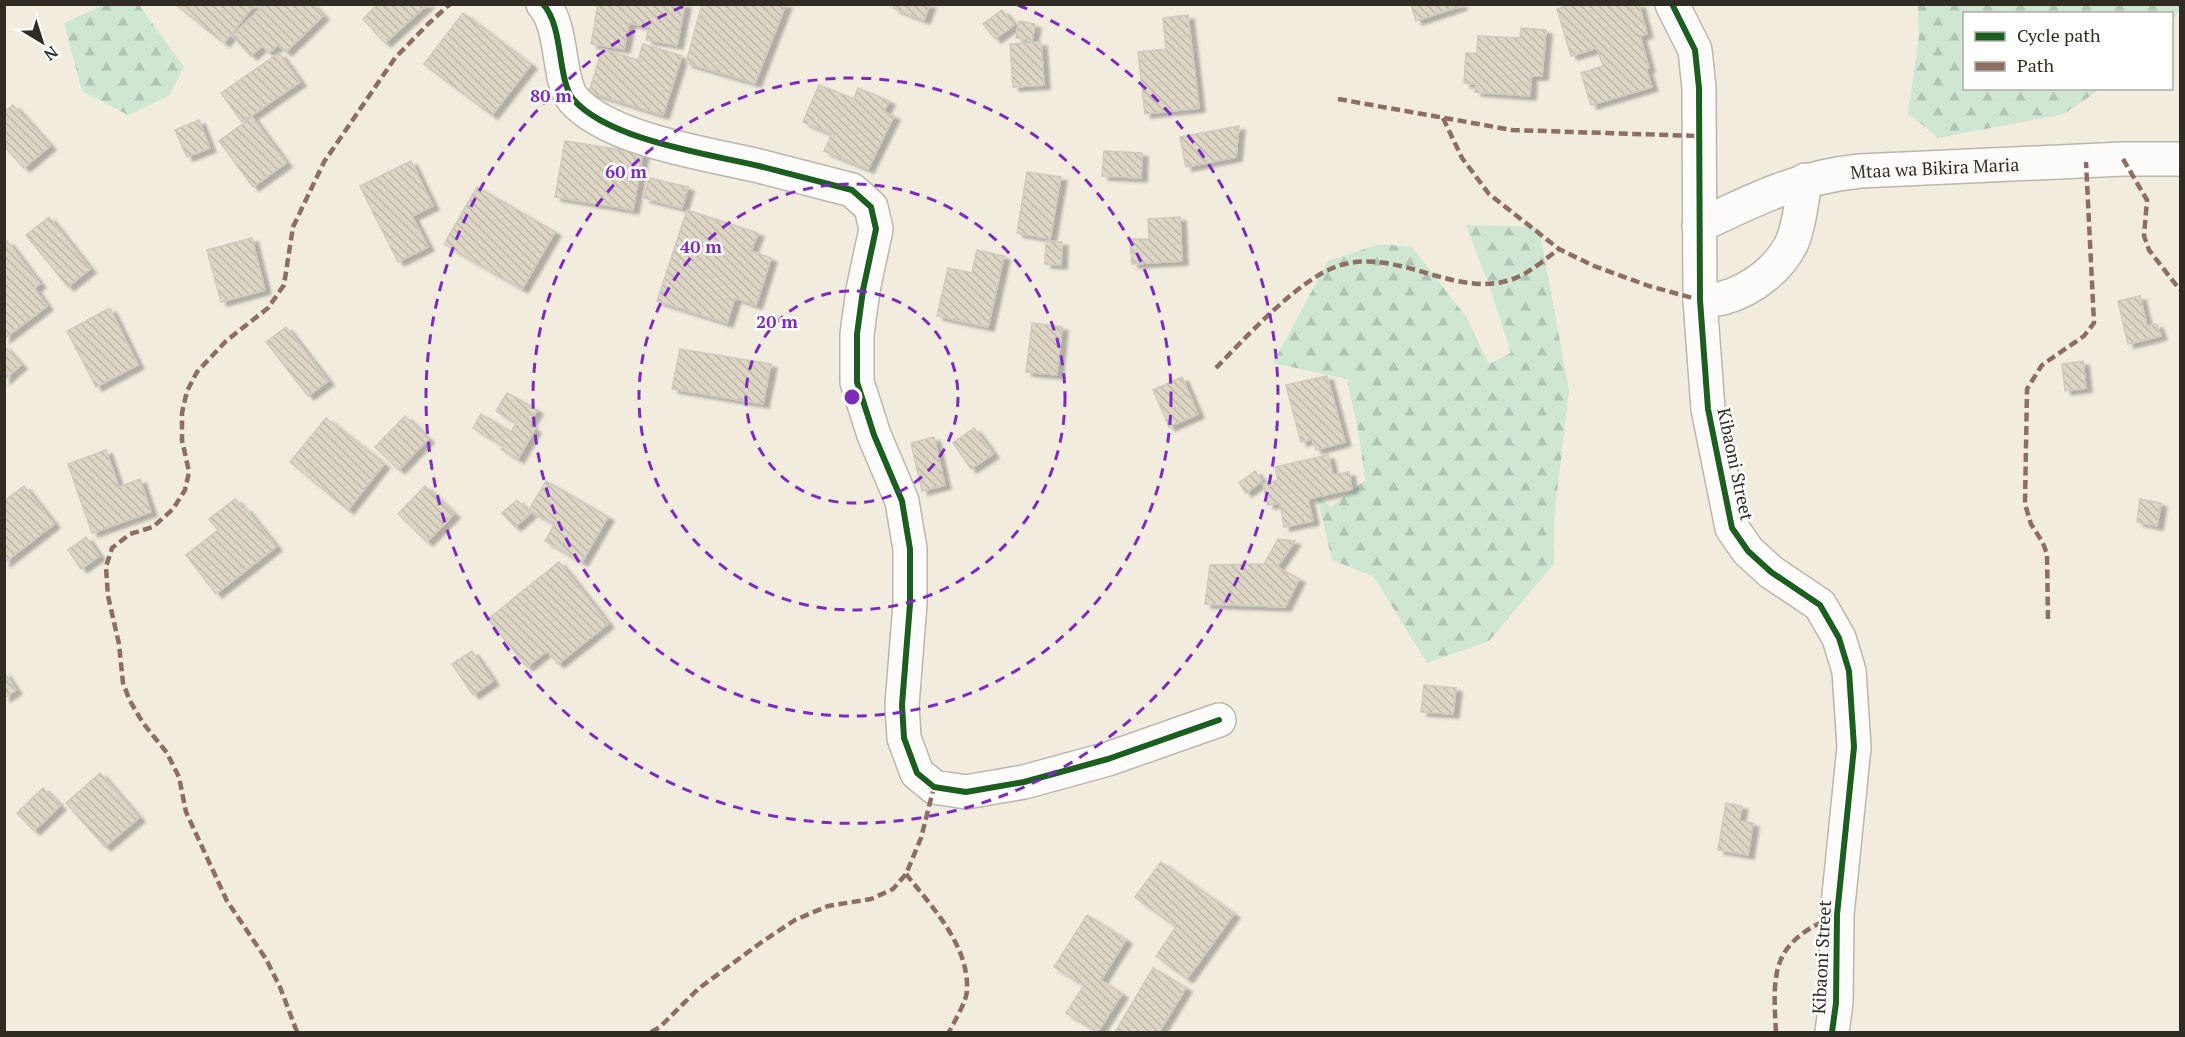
<svg xmlns="http://www.w3.org/2000/svg" width="2185" height="1037" font-family="'PT Serif',serif">
<style>
.forest{fill:url(#forest-firs)}
.building{fill:url(#building-back-hatch);stroke:#cfcac1;stroke-width:1.5;filter:url(#shadow)}
.lines{fill:none;stroke-linecap:round;stroke-linejoin:round}
.minor-casing{stroke:#bbb6ac;stroke-width:36}
.minor{stroke:#fdfcfa;stroke-width:33}
.quiet{stroke:#8d6e63;stroke-width:4.5;stroke-dasharray:9 4.5;stroke-linecap:butt}
.cycleway-casing{stroke:#fff;stroke-width:10}
.cycleway{stroke:#1b5e20;stroke-width:6}
.ring{fill:none;stroke:#7b2cbf;stroke-width:3;stroke-dasharray:10 8}
.labels{text-anchor:middle;dominant-baseline:central;stroke-width:5;stroke-linejoin:round;paint-order:stroke}
.street-label{font-size:18px;fill:#312c23;stroke:#fff}
.centre{fill:#7b2cbf;stroke:#fff;stroke-width:3}
.ring-label{font-size:18px;text-anchor:middle;font-weight:bold;fill:#7b2cbf;stroke:#fff;stroke-width:5;stroke-linejoin:round;paint-order:stroke}
</style>
<defs>
<pattern id="forest-firs" width="22" height="20" patternUnits="userSpaceOnUse" patternTransform="scale(1.5)"><rect width="22" height="20" fill="#cfe6d3"/><path d="M5 1l3.5 6h-7zM16 11l3.5 6h-7z" fill="#b2c5b5"/></pattern>
<pattern id="building-back-hatch" width="6" height="6" patternUnits="userSpaceOnUse" patternTransform="scale(1.5)"><rect width="6" height="6" fill="#ded6c5"/><path d="M-1 5l2 2M0 0l6 6M5-1l2 2" fill="none" stroke="#bfb8a9"/></pattern>
<filter id="shadow"><feDropShadow dx="6" dy="4" stdDeviation="1.5" flood-color="#0004"/></filter>
</defs>
<rect width="100%" height="100%" fill="#f2ecdf"/>
<!-- forest -->
<g class="forest">
<polygon points="104,5 139,5 184,67 169,96 128,115 82,91 64,23"/>
<polygon points="1918,5 2180,4 2180,9 2172,22 2172,14 1964,14 1964,88 2100,89 2064,114 1938,138 1908,113 1919,36"/>
<polygon points="1466,225 1539,227 1569,391 1554,519 1554,564 1489,641 1427,663 1374,577 1332,560 1317,496 1331,507 1365,480 1359,435 1347,379 1273,363 1328,261 1379,244 1412,247 1467,318 1489,364 1511,353 1491,291"/>
</g>
<!-- building -->
<g class="building">
<polygon points="175,4 255,4 224,43"/>
<polygon points="265,4 312,4 323,16 286,52 278,45 269,53 262,46 251,56 232,36"/>
<polygon points="378,4 428,4 385,43 363,19"/>
<polygon points="598,4 685,4 677,45 646,40 649,27 629,23 624,49 591,44"/>
<polygon points="702,4 786,4 755,83 686,63"/>
<polygon points="894,4 930,4 924,20 893,8"/>
<polygon points="1411,4 1461,4 1461,6 1416,21"/>
<polygon points="1573,4 1639,4 1647,34 1640,36 1649,68 1646,69 1652,87 1591,105 1581,73 1603,66 1597,48 1571,56 1557,9"/>
<polygon points="1002,10 1014,25 995,39 983,24"/>
<polygon points="463,13 531,65 492,115 424,64"/>
<polygon points="1188,15 1199,108 1145,114 1138,52 1166,49 1163,18"/>
<polygon points="1019,21 1035,24 1032,41 1016,38"/>
<polygon points="1521,28 1546,30 1542,76 1531,76 1530,96 1475,92 1476,84 1464,83 1466,53 1477,53 1478,36 1520,38"/>
<polygon points="1041,42 1044,85 1013,87 1010,44"/>
<polygon points="643,44 682,56 663,115 589,92 602,49 638,60"/>
<polygon points="279,53 300,82 242,122 221,93"/>
<polygon points="819,85 854,99 858,88 889,101 884,112 894,116 868,169 824,151 832,134 803,122"/>
<polygon points="13,105 50,146 24,168 4,146 4,112"/>
<polygon points="252,117 286,163 253,187 219,141"/>
<polygon points="199,120 210,148 187,157 175,130"/>
<polygon points="1239,126 1236,157 1186,167 1180,137"/>
<polygon points="565,141 643,153 633,210 555,197"/>
<polygon points="1104,151 1142,153 1141,178 1102,176"/>
<polygon points="411,161 433,206 412,216 428,247 398,262 360,186"/>
<polygon points="1027,172 1061,177 1050,239 1017,233"/>
<polygon points="649,178 688,187 682,208 644,198"/>
<polygon points="477,187 555,232 522,289 444,244"/>
<polygon points="687,210 758,233 751,251 771,258 756,305 735,298 727,323 657,301"/>
<polygon points="49,217 90,269 68,287 26,235"/>
<polygon points="1180,217 1182,261 1132,264 1130,239 1149,239 1148,219"/>
<polygon points="252,238 265,290 221,302 207,250"/>
<polygon points="7,241 40,284 34,288 47,306 4,339 4,243"/>
<polygon points="1046,241 1062,242 1061,265 1045,264"/>
<polygon points="977,250 1004,256 988,327 937,316 948,268 972,273"/>
<polygon points="2140,296 2147,326 2157,324 2161,336 2128,344 2118,301"/>
<polygon points="110,308 138,365 96,387 67,331"/>
<polygon points="1032,323 1062,327 1057,375 1026,372"/>
<polygon points="286,327 328,381 308,396 266,342"/>
<polygon points="4,346 21,365 4,380"/>
<polygon points="680,349 771,364 763,404 672,389"/>
<polygon points="2083,361 2086,388 2065,391 2062,364"/>
<polygon points="1327,376 1345,442 1316,450 1312,439 1301,442 1286,385"/>
<polygon points="1182,377 1198,414 1169,427 1153,390"/>
<polygon points="507,393 537,410 529,425 535,429 518,459 501,449 504,446 473,428 481,414 511,432 516,423 496,411"/>
<polygon points="405,416 428,439 399,470 375,447"/>
<polygon points="326,418 384,464 348,510 290,462"/>
<polygon points="974,428 993,454 971,469 953,443"/>
<polygon points="934,437 945,485 922,491 911,443"/>
<polygon points="106,450 119,487 140,479 151,512 92,533 68,464"/>
<polygon points="1328,455 1333,475 1349,472 1352,489 1308,499 1313,521 1284,527 1280,503 1268,505 1263,484 1278,480 1275,467"/>
<polygon points="1255,471 1262,481 1246,493 1239,483"/>
<polygon points="546,481 608,517 582,562 545,541 555,524 529,510"/>
<polygon points="24,486 54,524 4,563 4,501"/>
<polygon points="425,486 454,514 427,542 398,514"/>
<polygon points="235,499 243,509 245,508 276,547 216,594 186,555 218,530 209,519"/>
<polygon points="2140,499 2161,503 2157,526 2137,522"/>
<polygon points="517,500 530,514 515,527 502,513"/>
<polygon points="86,537 99,556 81,569 68,550"/>
<polygon points="1278,539 1295,541 1277,567 1299,579 1285,607 1205,604 1210,565 1264,564"/>
<polygon points="559,562 608,624 558,664 547,651 527,667 488,619"/>
<polygon points="472,651 493,681 473,695 452,664"/>
<polygon points="4,672 16,690 4,698"/>
<polygon points="1424,685 1456,688 1453,714 1421,712"/>
<polygon points="100,773 139,818 105,847 66,803"/>
<polygon points="43,788 60,806 34,831 17,813"/>
<polygon points="1726,803 1742,806 1739,821 1753,823 1748,855 1718,850"/>
<polygon points="1161,862 1234,914 1187,979 1156,956 1176,927 1135,897"/>
<polygon points="1087,915 1126,940 1101,980 1122,994 1098,1032 1066,1013 1084,985 1054,967"/>
<polygon points="1153,968 1186,988 1159,1032 1115,1032"/>
</g>
<g class="lines">
<defs>
<g id="minor">
<path d="M543,4C564,27 557,79 573,99C608,140 708,154 759,166C790,174 821,182 852,190L871,207L876,229L863,290L857,334V382L874,435L902,501L910,549V604L902,705L904,738L917,773L934,787L966,792L1024,782L1108,759L1219,720"/>
<polyline points="1672,4 1695,50 1699,88 1700,300 1708,409 1732,528 1748,551 1771,572 1820,605 1839,638 1849,671 1854,747 1837,915 1836,1003 1832,1032"/>
<path id="s1" d="M1699,226C1753,200 1799,177 1860,171L2123,159H2180"/>
<path d="M1700,300C1707,299 1716,300 1723,298C1752,290 1781,268 1793,240C1800,221 1802,200 1805,180"/>
</g>
</defs>
<!-- minor casing -->
<use href="#minor" class="minor-casing"/>
<!-- minor -->
<use href="#minor" class="minor"/>
<!-- quiet -->
<g class="quiet">
<polyline points="1338,99 1512,130 1698,136"/>
<polyline points="1443,118 1462,158 1489,194 1559,249 1594,266 1649,286 1700,300"/>
<polyline points="2123,159 2147,200 2144,236 2149,250 2180,290"/>
<path d="M1216,368C1245,338 1300,278 1338,266C1398,246 1454,300 1513,279C1530,273 1545,259 1559,249"/>
<polyline points="2048,619 2047,554 2043,543 2031,524 2025,504 2027,389 2042,365 2084,336 2094,323 2086,162"/>
<path d="M906,874C932,907 969,945 967,990C967,1001 954,1022 949,1032"/>
<polyline points="297,1032 280,987 266,959 227,901 186,812 179,777 167,753 143,723 130,701 123,683 119,644 108,596 106,567 112,548 130,534 153,527 173,509 185,490 189,472 182,440 182,413 187,391 197,372 226,341 268,308 284,285 293,227 324,162 395,58 428,24 450,4"/>
<polyline points="651,1032 660,1027 698,989 759,944 795,920 828,906 871,899 893,889 906,874 921,838 934,787"/>
<path d="M1776,1032C1772,967 1773,942 1837,915"/>
</g>
<defs>
<g id="cycleway">
<path d="M543,4C564,27 557,79 573,99C608,140 708,154 759,166C790,174 821,182 852,190L871,207L876,229L863,290L857,334V382L874,435L902,501L910,549V604L902,705L904,738L917,773L934,787L966,792L1024,782L1108,759L1219,720"/>
<polyline points="1672,4 1695,50 1699,88 1700,300 1708,409 1732,528 1748,551 1771,572 1820,605 1839,638 1849,671 1854,747 1837,915 1836,1003 1832,1032"/>
</g>
</defs>
<!-- cycleway casing -->
<use href="#cycleway" class="cycleway-casing"/>
<!-- cycleway -->
<use href="#cycleway" class="cycleway"/>
</g>
<!-- distance rings -->
<g class="ring">
<circle cx="852" cy="397" r="106"/>
<circle cx="852" cy="397" r="213"/>
<circle cx="852" cy="397" r="319"/>
<path d="M1018 5A426 426 0 1 1 686 5"/>
</g>
<g class="labels">
<!-- street labels -->
<g class="street-label">
<text stroke="none"><textPath href="#s1" startOffset="246">Mtaa wa Bikira Maria</textPath></text>
<text transform="translate(1736 464) rotate(78)">Kibaoni Street</text>
<text transform="translate(1821 957) rotate(-87)">Kibaoni Street</text>
</g>
</g>
<circle cx="852" cy="397" r="9" class="centre"/>
<g class="ring-label">
<text x="551" y="102">80 m</text>
<text x="626" y="178">60 m</text>
<text x="701" y="253">40 m</text>
<text x="777" y="328">20 m</text>
</g>
<!-- border -->
<rect width="2185" height="1037" fill="none" stroke="#312c23" stroke-width="12"/>
<!-- legend -->
<rect x="1963" y="12" width="210" height="78" fill="#ffffff" stroke="#adaba7" stroke-width="1.5"/>
<rect x="1975" y="32" width="30" height="9" fill="#1b5e20" stroke="#adaba7" stroke-width="1.5"/>
<text x="2017" y="42" font-size="18" fill="#312c23">Cycle path</text>
<rect x="1975" y="62" width="30" height="9" fill="#8d6e63" stroke="#adaba7" stroke-width="1.5"/>
<text x="2017" y="72" font-size="18" fill="#312c23">Path</text>
<!-- north arrow -->
<g transform="translate(42 42) rotate(142)" stroke="#ffffff" stroke-width="4.5" paint-order="stroke">
<path d="M0-4.5L10 22L0 15L-10 22Z" fill="#312c23"/>
<text y="-9" font-size="16" font-weight="bold" text-anchor="middle" fill="#312c23">N</text>
</g>
</svg>
